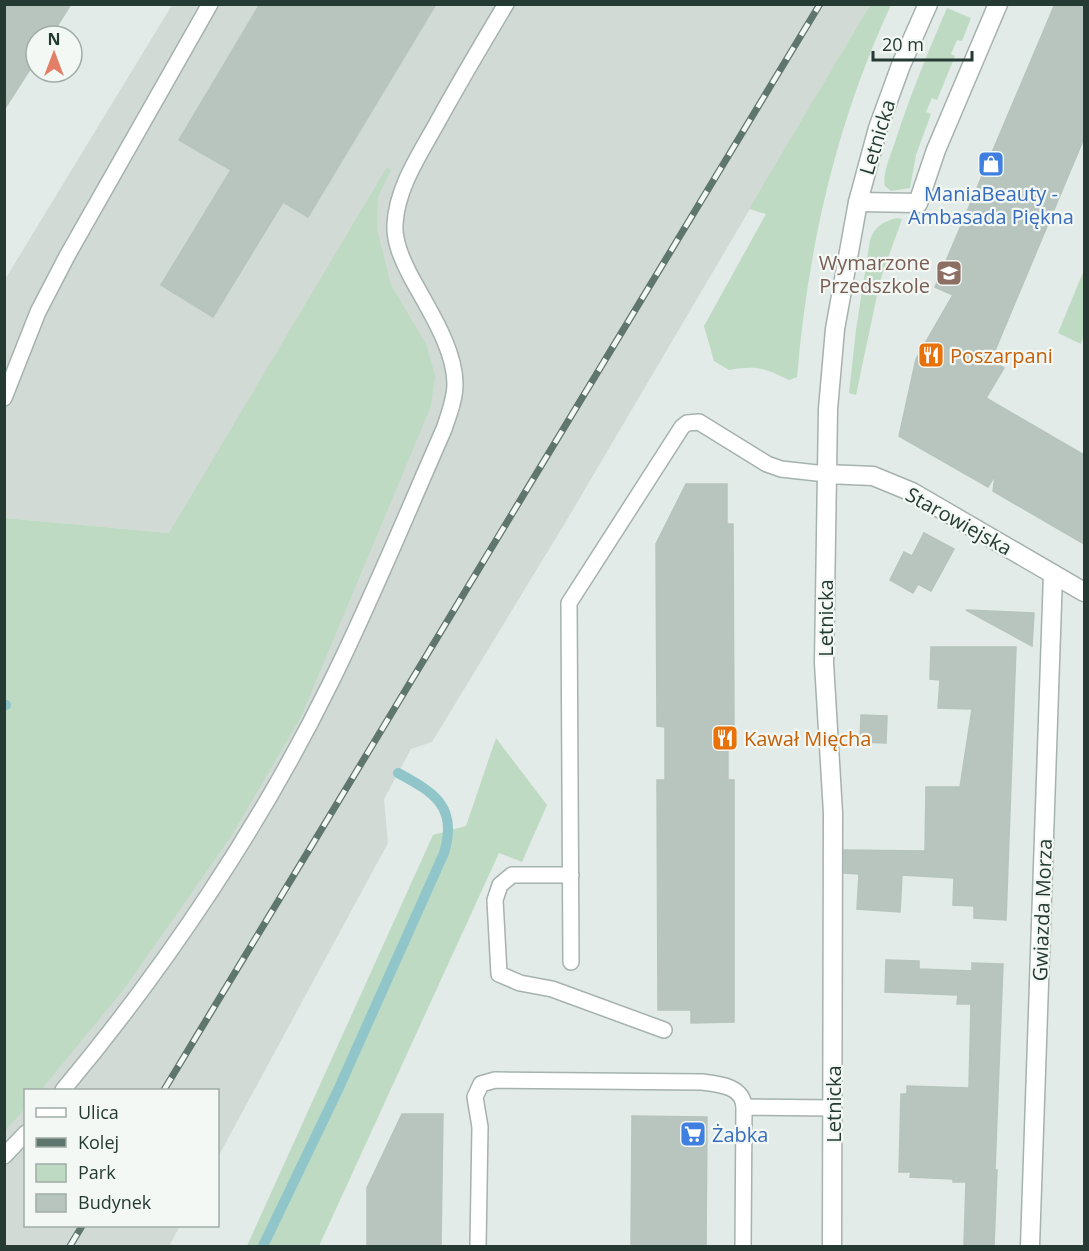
<svg xmlns="http://www.w3.org/2000/svg" width="1089" height="1251" font-family="'Open Sans',sans-serif">
<style>
.built{fill:#d1dad5}
.green{fill:#bedac3}
.lines{fill:none;stroke-linecap:round;stroke-linejoin:round}
.stream{stroke:#90c5ca;stroke-width:10}
.building{fill:#b8c5bf;stroke:#b6c4bd;stroke-width:1.5}
.service-casing{stroke:#a5b2ad;stroke-width:18}
.minor-casing{stroke:#a5b2ad;stroke-width:21}
.service{stroke:#fff;stroke-width:15}
.minor{stroke:#fff;stroke-width:18}
.rail-casing{stroke:#5f766e;stroke-width:7}
.rail{stroke:#f3f8f5;stroke-width:4.5;stroke-dasharray:14;stroke-linecap:butt}
.labels{text-anchor:middle;dominant-baseline:central;stroke-width:4.5;stroke-linejoin:round;paint-order:stroke}
.street-label{font-size:20px;fill:#243a33;stroke:#f3f8f5}
.shop-label{font-size:20px;fill:#366cbe;stroke:#f3f8f5}
.education-label{font-size:20px;fill:#785e54;stroke:#f3f8f5;text-anchor:end}
.food-label{font-size:20px;fill:#c56008;stroke:#f3f8f5;text-anchor:start}
</style>
<rect width="100%" height="100%" fill="#e2ebe7"/>
<!-- built -->
<polygon class="built" points="172,5 870,5 568,518 432,742 411,749 398,773 384,799 388,843 218,1157 218,1090 26,1090 26,1226 180,1226 169,1246 5,1246 5,909 169,533 5,518 4,281"/>
<!-- green -->
<g class="green">
<path d="M870,5H891C836,123 808,248 797,377L789,380C764,368 756,365 729,370L714,361L704,326L766,214L749,209Z"/>
<path d="M947,8L971,18L962,41L957,40L951,54L955,56L937,100L932,98L926,112L931,114L916,155L910,188L891,191L885,186C882,173 891,155 895,142C910,96 928,52 947,8Z"/>
<polygon points="387,167 391,170 378,197 377,229 391,285 426,344 435,375 431,406 301,717 230,838 124,989 41,1090 26,1090 25,1108 5,1131 5,518 169,533"/>
<path d="M897,218L902,219L880,281L856,395L849,393L856,330L870,240C874,227 884,221 897,218Z"/>
<polygon points="1084,270 1084,335 1081,344 1058,333"/>
<polygon points="496,738 547,805 522,862 499,853 319,1246 247,1246 433,835 466,826"/>
</g>
<g class="lines">
<!-- stream -->
<g class="stream">
<polyline points="4,705 6,705"/>
<path d="M263,1246L338,1090L444,853C458,807 435,793 398,773"/>
</g>
</g>
<!-- building -->
<g class="building">
<polygon points="4,4 71,4 51,36 36,36 36,60 4,110"/>
<polygon points="260,4 436,4 308,217 283,202 213,317 161,285 231,170 179,140"/>
<polygon points="1055,4 1084,4 1084,138 991,360 1004,368 986,398 1084,455 1084,544 993,491 995,475 988,487 899,436 916,359 953,295 935,287"/>
<polygon points="686,484 727,484 727,524 733,524 734,726 728,726 728,780 734,780 734,1022 691,1023 691,1010 658,1010 657,780 665,780 665,727 657,726 656,544"/>
<polygon points="924,533 954,549 931,591 918,584 913,593 890,580 904,552 912,556"/>
<polygon points="966,610 1034,613 1032,646"/>
<polygon points="931,647 1016,647 1006,920 974,918 974,906 953,905 954,878 902,875 900,912 857,909 859,874 844,873 844,850 925,851 926,787 960,787 972,709 938,708 940,680 930,679"/>
<polygon points="861,715 887,716 886,743 860,742"/>
<polygon points="886,960 919,961 919,969 972,971 972,963 1003,964 995,1170 997,1170 994,1246 964,1246 966,1182 953,1182 953,1179 910,1177 911,1172 899,1172 901,1094 907,1094 907,1086 969,1088 971,1004 957,1004 958,995 885,992"/>
<polygon points="402,1114 443,1114 441,1246 367,1246 367,1188"/>
<polygon points="632,1116 707,1117 706,1246 631,1246"/>
</g>
<g class="lines">
<defs>
<g id="service">
<polyline points="4,398 38,312 67,256 210,4"/>
<polyline points="571,875 512,875 500,885 495,900 499,974 520,983 552,989 664,1030"/>
<polyline points="571,962 569,603 682,427 687,423 699,422 767,464 781,469 826,474"/>
<path d="M63,1090C165,968 261,825 331,682C372,599 407,513 444,429C449,414 455,399 455,384C455,348 427,307 410,275C402,259 394,242 395,224C397,187 420,154 437,123C459,83 482,44 506,4"/>
<polyline points="4,1156 26,1133"/>
<path d="M478,1246L480,1127L475,1097L481,1084L495,1080L702,1082C719,1084 743,1086 744,1107"/>
<polyline points="743,1246 744,1107 833,1108"/>
</g>
<g id="minor">
<polyline points="858,202 918,203 936,150 998,4"/>
<polyline points="826,474 873,476 912,492 1084,592"/>
<polyline points="832,1246 833,813 824,663 828,409 835,329 858,202 878,128 901,65 928,4"/>
<polyline points="1030,1246 1053,574"/>
</g>
</defs>
<!-- service casing -->
<use href="#service" class="service-casing"/>
<!-- minor casing -->
<use href="#minor" class="minor-casing"/>
<!-- service -->
<use href="#service" class="service"/>
<!-- minor -->
<use href="#minor" class="minor"/>
<defs>
<g id="rail">
<polyline points="164,1090 820,4"/>
<polyline points="70,1246 82,1226"/>
</g>
</defs>
<!-- rail casing -->
<use href="#rail" class="rail-casing"/>
<!-- rail -->
<use href="#rail" class="rail"/>
</g>
<!-- icons -->
<defs>
<symbol id="shop-square" viewBox="-11 -11 22 22"><rect x="-9" y="-9" width="18" height="18" rx="4" fill="#3f7fe0" stroke="#f3f8f5"/><path d="M-5-2.5h2.3a2.7 3.5 0 0 1 5.4 0H5L5.5 6h-11ZM-1.5-2.5h3a1.5 2.3 0 0 0-3 0Z" fill="#fff"/></symbol>
<symbol id="school-square" viewBox="-11 -11 22 22"><rect x="-9" y="-9" width="18" height="18" rx="4" fill="#8d6e63" stroke="#f3f8f5"/><path d="M0-5L7-2L0 1L-7-2ZM-4 1L0 2.5L4 1V4Q0 6-4 4Z" fill="#fff"/></symbol>
<symbol id="restaurant-square" viewBox="-11 -11 22 22"><rect x="-9" y="-9" width="18" height="18" rx="4" fill="#e8710a" stroke="#f3f8f5"/><path d="M-5-6h1v4h1v-4h1v4h1v-4h1v5L-1.5 .5V6h-2V.5L-5-1ZM5-6V6H3V1.5H1.5Q1.5-4 5-6Z" fill="#fff"/></symbol>
<symbol id="supermarket-square" viewBox="-11 -11 22 22"><rect x="-9" y="-9" width="18" height="18" rx="4" fill="#3f7fe0" stroke="#f3f8f5"/><path d="M-6-5.5h2.5l.6 2H6L4.5 2H-2.5L-4.4-4H-6ZM-1.5 3.2a1.3 1.3 0 1 0 .1 0ZM3 3.2a1.3 1.3 0 1 0 .1 0Z" fill="#fff"/></symbol>
</defs>
<g fill-rule="evenodd">
<use href="#shop-square" x="976" y="149" width="30" height="30"/>
<use href="#school-square" x="934" y="258" width="30" height="30"/>
<use href="#restaurant-square" x="916" y="340" width="30" height="30"/>
<use href="#restaurant-square" x="710" y="723" width="30" height="30"/>
<use href="#supermarket-square" x="678" y="1119" width="30" height="30"/>
</g>
<g class="labels">
<!-- street labels -->
<g class="street-label">
<text transform="translate(877 137) rotate(-73)">Letnicka</text>
<text transform="translate(959 521) rotate(29)">Starowiejska</text>
<text transform="translate(825 618) rotate(-90)">Letnicka</text>
<text transform="translate(1042 910) rotate(-88)">Gwiazda Morza</text>
<text transform="translate(833 1104) rotate(-90)">Letnicka</text>
</g>
<!-- shop labels -->
<g class="shop-label">
<text x="991" y="193">ManiaBeauty -<tspan x="991" dy="23">Ambasada Piękna</tspan></text>
<text x="712" y="1134" text-anchor="start">Żabka</text>
</g>
<!-- education labels -->
<g class="education-label">
<text x="930" y="262">Wymarzone<tspan x="930" dy="23">Przedszkole</tspan></text>
</g>
<!-- food labels -->
<g class="food-label">
<text x="950" y="355">Poszarpani</text>
<text x="744" y="738">Kawał Mięcha</text>
</g>
</g>
<!-- border -->
<rect width="1089" height="1251" fill="none" stroke="#243a33" stroke-width="12"/>
<!-- legend -->
<rect x="24" y="1089" width="195" height="138" fill="#f3f8f5" stroke="#a0aca7" stroke-width="1.5"/>
<rect x="36" y="1108" width="30" height="9" fill="#ffffff" stroke="#a0aca7" stroke-width="1.5"/>
<text x="78" y="1119" font-size="18" fill="#243a33">Ulica</text>
<rect x="36" y="1138" width="30" height="9" fill="#5f766e" stroke="#a0aca7" stroke-width="1.5"/>
<text x="78" y="1149" font-size="18" fill="#243a33">Kolej</text>
<rect x="36" y="1164" width="30" height="18" fill="#bedac3" stroke="#a0aca7" stroke-width="1.5"/>
<text x="78" y="1179" font-size="18" fill="#243a33">Park</text>
<rect x="36" y="1194" width="30" height="18" fill="#b8c5bf" stroke="#a0aca7" stroke-width="1.5"/>
<text x="78" y="1209" font-size="18" fill="#243a33">Budynek</text>
<!-- north arrow -->
<g transform="translate(54 54)"><circle r="28" fill="#f3f8f5" stroke="#a0aca7" stroke-width="1.5"/>
<path d="M0-4.5L10 22L0 15L-10 22Z" fill="#e37f68"/>
<text y="-9" font-size="16" font-weight="bold" text-anchor="middle" fill="#243a33">N</text>
</g>
<!-- scale -->
<path d="M873 51v9h99v-9" fill="none" stroke="#243a33" stroke-width="3"/>
<text x="882" y="51" font-size="18" fill="#243a33" stroke="#f3f8f5" stroke-width="4.5" paint-order="stroke">20 m</text>
</svg>
